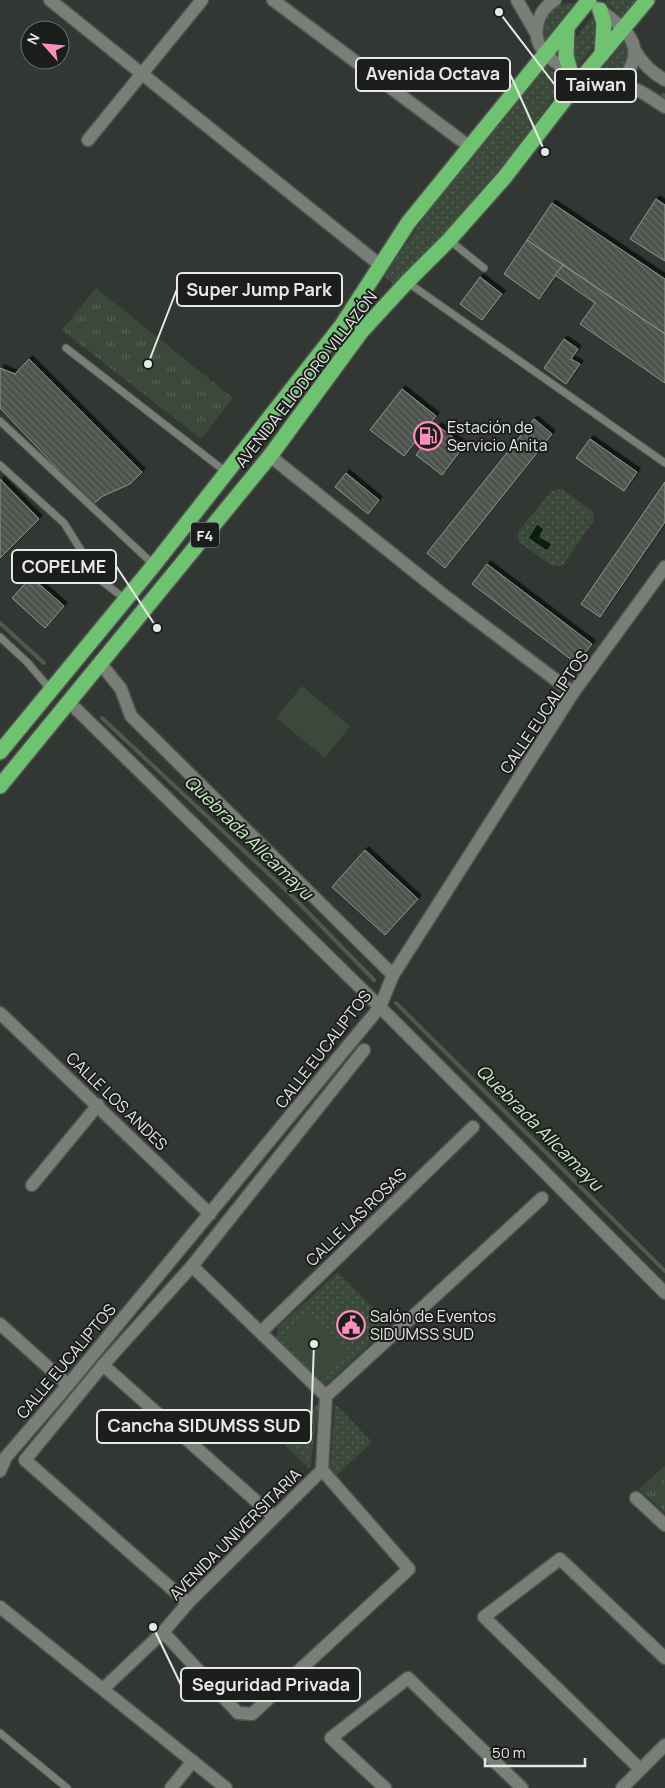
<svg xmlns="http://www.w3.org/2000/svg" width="665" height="1788" font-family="Manrope,sans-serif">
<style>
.grass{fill:url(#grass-dots)}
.park{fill:url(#park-tufts)}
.pitch{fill:#3a493a}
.water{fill:url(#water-ripples);stroke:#4d5b4e}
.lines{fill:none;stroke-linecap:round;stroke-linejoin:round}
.stream{stroke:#4d5b4e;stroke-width:4}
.building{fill:url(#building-back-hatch);stroke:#919590;filter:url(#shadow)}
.lane-casing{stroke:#505350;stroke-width:9}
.street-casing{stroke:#505350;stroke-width:15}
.secondary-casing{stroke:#505350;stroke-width:15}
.highway-casing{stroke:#505350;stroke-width:18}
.lane{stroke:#7a7e79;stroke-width:7}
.street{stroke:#7a7e79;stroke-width:12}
.secondary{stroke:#7a7e79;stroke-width:12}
.highway{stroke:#6fc270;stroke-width:15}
.labels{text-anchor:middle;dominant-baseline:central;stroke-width:4;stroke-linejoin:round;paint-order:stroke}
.shield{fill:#1c1e1c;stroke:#a9aba9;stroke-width:1}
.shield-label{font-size:15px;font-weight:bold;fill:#e6e8e6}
.street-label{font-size:16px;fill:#e6e8e6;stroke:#1c1e1c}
.poi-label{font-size:16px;fill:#e6e8e6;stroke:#1c1e1c;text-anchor:start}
.water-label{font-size:18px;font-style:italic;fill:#c4eec2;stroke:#1c1e1c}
.leader{fill:none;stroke:#e6e8e6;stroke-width:2}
.callout-dot{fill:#e6e8e6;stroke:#1c1e1c;stroke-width:2}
.callout{fill:#1c1e1c;stroke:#e6e8e6;stroke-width:2}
.callout-label{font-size:18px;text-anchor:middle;font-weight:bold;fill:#e6e8e6}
</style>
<defs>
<pattern id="grass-dots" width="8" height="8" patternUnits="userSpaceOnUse" patternTransform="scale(1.25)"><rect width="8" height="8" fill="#3a493a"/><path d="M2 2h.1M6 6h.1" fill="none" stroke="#566356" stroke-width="1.8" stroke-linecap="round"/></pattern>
<pattern id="park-tufts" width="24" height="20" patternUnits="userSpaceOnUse" patternTransform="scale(1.25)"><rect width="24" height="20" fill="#3a493a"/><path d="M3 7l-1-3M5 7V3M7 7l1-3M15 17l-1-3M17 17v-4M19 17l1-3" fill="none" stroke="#566356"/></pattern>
<pattern id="water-ripples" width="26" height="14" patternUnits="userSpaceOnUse" patternTransform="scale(1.25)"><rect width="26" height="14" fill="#0c1f0d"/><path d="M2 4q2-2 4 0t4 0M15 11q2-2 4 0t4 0" fill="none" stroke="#2f4030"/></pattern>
<pattern id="building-back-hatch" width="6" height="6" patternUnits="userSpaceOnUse" patternTransform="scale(1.25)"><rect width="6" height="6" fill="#4d524d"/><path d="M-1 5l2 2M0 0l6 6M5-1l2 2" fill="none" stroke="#676b67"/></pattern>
<filter id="shadow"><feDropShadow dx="3.5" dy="-3.5" stdDeviation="0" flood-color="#0009"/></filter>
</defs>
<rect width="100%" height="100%" fill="#333733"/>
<!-- grass -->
<g class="grass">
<polygon points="607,0 640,0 624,19 605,2"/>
<path d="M568,3L577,4L546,43C538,24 549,7 568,3Z"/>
<path d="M594,15C602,40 593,48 578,66C566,44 580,32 594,15Z"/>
<path d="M625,40C635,62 617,84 594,79Z"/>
<path d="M545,65L564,81C543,112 523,145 499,174C467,214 429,248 393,284L384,276L430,209Z"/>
<polygon points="556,489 562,489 592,511 594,520 562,566 552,566 519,542 518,535 519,530 552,491"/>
<polygon points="338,1272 390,1325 326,1385 277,1338 278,1327"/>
<polygon points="319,1402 310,1469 281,1441"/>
<polygon points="335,1404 372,1442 335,1477 330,1469"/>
</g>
<!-- park -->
<g class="park">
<polygon points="96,288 233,398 201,439 62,330"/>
<polygon points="665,1466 665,1513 639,1489"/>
</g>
<!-- pitch -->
<g class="pitch">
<polygon points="302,686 350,726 325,758 276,718"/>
<polygon points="306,1313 344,1353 322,1374 284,1335"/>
</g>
<!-- water -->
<polygon class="water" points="537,524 544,529 540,536 552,544 547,551 528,538"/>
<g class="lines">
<!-- stream -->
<g class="stream">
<polyline points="663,95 665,96"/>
<polyline points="0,623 44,663"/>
<polyline points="102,718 288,892 374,980"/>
<polyline points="396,1003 665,1271"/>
</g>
</g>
<!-- building -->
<g class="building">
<polygon points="656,199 665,205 665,261 630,239"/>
<polygon points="552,203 665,279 665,334 527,240"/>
<polygon points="527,240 563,265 539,299 504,274"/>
<polygon points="563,265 665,334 665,383 580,324 595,303 555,275"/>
<polygon points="480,277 502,294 482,320 460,304"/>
<polygon points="564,339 578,349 571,359 580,364 566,384 544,368"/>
<polygon points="29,359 142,472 130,484 103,496 92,505 0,408 0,368 15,374"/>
<polygon points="402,389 436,416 404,456 370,430"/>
<polygon points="534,419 552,434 445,568 427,553"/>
<polygon points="438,426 464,446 442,475 416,455"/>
<polygon points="590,439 637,472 624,491 576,458"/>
<polygon points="346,473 379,500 368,514 335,487"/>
<polygon points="0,479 39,519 0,558"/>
<polygon points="665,482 665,522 600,617 581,604"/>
<polygon points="487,564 592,644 577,664 472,584"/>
<polygon points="31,577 64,606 45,628 12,598"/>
<polygon points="365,850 418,899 385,935 332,887"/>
</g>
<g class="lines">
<defs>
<g id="lane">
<polyline points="449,240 484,268"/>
<polyline points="407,282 665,463"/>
<polyline points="66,348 226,472"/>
<polyline points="0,421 154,565"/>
<polyline points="0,465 64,523 99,579 125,599"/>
<polyline points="0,637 27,662 51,690"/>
<polyline points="0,1733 67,1788"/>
</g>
<g id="street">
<polyline points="50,0 380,265"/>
<polyline points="273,0 470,147"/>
<polyline points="88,140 202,0"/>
<polyline points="270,456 445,596 573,693"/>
<polyline points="101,664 121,689 131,716 393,975"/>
<polyline points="69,702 380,1007 665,1293"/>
<polyline points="0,1013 210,1214"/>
<polyline points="32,1185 98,1105"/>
<polyline points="192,1266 326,1396"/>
<polyline points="0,1324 68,1385"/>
<polyline points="261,1332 473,1127"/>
<polyline points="103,1365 274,1517"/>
<polyline points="0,1471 6,1457 68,1385 380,1007 393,975 573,693 665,567"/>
<polyline points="636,1498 665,1525"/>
<polyline points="188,1603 25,1460 103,1365 192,1266 364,1050"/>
<polyline points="0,1607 226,1788"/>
<polyline points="163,1632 238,1713 252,1714 409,1569 322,1470"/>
<polyline points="103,1689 163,1632 188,1603 322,1470 326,1396 542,1198"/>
<polyline points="640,1769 484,1617 560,1559 665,1658"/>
<polyline points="171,1788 193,1761"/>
<polyline points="385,1788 331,1738 408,1678 522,1788"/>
<polyline points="622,1788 665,1745"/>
</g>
<g id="secondary">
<polyline points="517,0 536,33"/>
<path d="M555,0C537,11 530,35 544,52C549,59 558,64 565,69C573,75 581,83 590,87C607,95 626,80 632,64C643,38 615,21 597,8"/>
<path d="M635,51C643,64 651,72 665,80"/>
<path d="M613,86C634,84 648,96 665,107"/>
</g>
<g id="highway">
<polyline points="600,10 604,23 602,54"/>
<polyline points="567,27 566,56 571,74"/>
<polyline points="0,752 154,565 342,325 408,223 589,0"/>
<polyline points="0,786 270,456 361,332 407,282 449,240 504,178 576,85 647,0"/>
</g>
</defs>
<!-- lane casing -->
<use href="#lane" class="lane-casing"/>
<!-- street casing -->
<use href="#street" class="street-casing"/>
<!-- secondary casing -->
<use href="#secondary" class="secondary-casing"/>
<!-- highway casing -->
<use href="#highway" class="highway-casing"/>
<!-- lane -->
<use href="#lane" class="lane"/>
<!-- street -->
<use href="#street" class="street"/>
<!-- secondary -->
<use href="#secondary" class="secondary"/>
<!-- highway -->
<use href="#highway" class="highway"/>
</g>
<!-- icons -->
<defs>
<symbol id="fuel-ring" viewBox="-11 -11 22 22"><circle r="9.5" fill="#1c1e1c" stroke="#fe8ebd" stroke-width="1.5"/><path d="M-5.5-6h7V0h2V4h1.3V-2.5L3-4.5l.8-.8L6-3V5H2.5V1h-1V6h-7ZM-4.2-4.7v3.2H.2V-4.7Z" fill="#fe8ebd"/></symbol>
<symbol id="civic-ring" viewBox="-11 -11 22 22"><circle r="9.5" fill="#1c1e1c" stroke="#fe8ebd" stroke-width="1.5"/><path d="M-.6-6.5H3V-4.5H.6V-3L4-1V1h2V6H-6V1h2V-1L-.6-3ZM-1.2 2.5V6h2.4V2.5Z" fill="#fe8ebd"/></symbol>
</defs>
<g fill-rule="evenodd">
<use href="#fuel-ring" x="412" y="420" width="32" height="32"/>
<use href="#civic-ring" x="335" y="1309" width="32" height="32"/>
</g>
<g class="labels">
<!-- shield labels -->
<rect class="shield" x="191" y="522.5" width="28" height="25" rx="4"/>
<g class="shield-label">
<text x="205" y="535">F4</text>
</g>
<!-- street labels -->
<g class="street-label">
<text transform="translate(306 379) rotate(-52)">AVENIDA ELIODORO VILLAZÓN</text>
<text transform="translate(544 712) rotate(-56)">CALLE EUCALIPTOS</text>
<text transform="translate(323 1049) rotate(-52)">CALLE EUCALIPTOS</text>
<text transform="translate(117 1101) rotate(44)">CALLE LOS ANDES</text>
<text transform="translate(356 1217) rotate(-44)">CALLE LAS ROSAS</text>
<text transform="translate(66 1361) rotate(-50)">CALLE EUCALIPTOS</text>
<text transform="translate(235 1534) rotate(-45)">AVENIDA UNIVERSITARIA</text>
</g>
<!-- poi labels -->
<g class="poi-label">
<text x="447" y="427">Estación de<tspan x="447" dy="18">Servicio Anita</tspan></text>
<text x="370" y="1316">Salón de Eventos<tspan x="370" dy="18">SIDUMSS SUD</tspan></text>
</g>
<!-- water labels -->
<g class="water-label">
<text transform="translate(249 837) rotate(44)">Quebrada Allcamayu</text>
<text transform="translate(540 1127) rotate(45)">Quebrada Allcamayu</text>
</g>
</g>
<!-- callouts -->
<path class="leader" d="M545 152L510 74M499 12L555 85M148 364L177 289M157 628L116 566M314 1344L311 1426M153 1627L181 1685"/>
<g class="callout-dot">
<circle cx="545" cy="152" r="5"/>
<circle cx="499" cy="12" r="5"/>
<circle cx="148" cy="364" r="5"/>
<circle cx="157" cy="628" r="5"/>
<circle cx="314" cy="1344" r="5"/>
<circle cx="153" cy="1627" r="5"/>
</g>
<g class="callout">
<rect x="356" y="58" width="154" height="33" rx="5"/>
<rect x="555" y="69" width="81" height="33" rx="5"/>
<rect x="177" y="273" width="165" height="33" rx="5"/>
<rect x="12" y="550" width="104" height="33" rx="5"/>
<rect x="97" y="1410" width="214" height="33" rx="5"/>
<rect x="181" y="1668" width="179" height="33" rx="5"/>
</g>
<g class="callout-label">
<text x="433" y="80">Avenida Octava</text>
<text x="596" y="91">Taiwan</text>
<text x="259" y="296">Super Jump Park</text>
<text x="64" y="573">COPELME</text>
<text x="204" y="1432">Cancha SIDUMSS SUD</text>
<text x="271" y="1691">Seguridad Privada</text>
</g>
<!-- north arrow -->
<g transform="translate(45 45) rotate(297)"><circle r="24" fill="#1c1e1c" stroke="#6d6f6d"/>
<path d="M0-4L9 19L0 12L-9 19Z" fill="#fe8ebd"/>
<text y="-8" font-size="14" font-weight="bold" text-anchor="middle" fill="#e6e8e6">N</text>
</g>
<!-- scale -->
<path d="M485 1758v8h100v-8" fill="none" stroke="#e6e8e6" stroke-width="2.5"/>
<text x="492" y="1758" font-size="15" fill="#e6e8e6" stroke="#1c1e1c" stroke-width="4" paint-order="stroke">50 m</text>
</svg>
